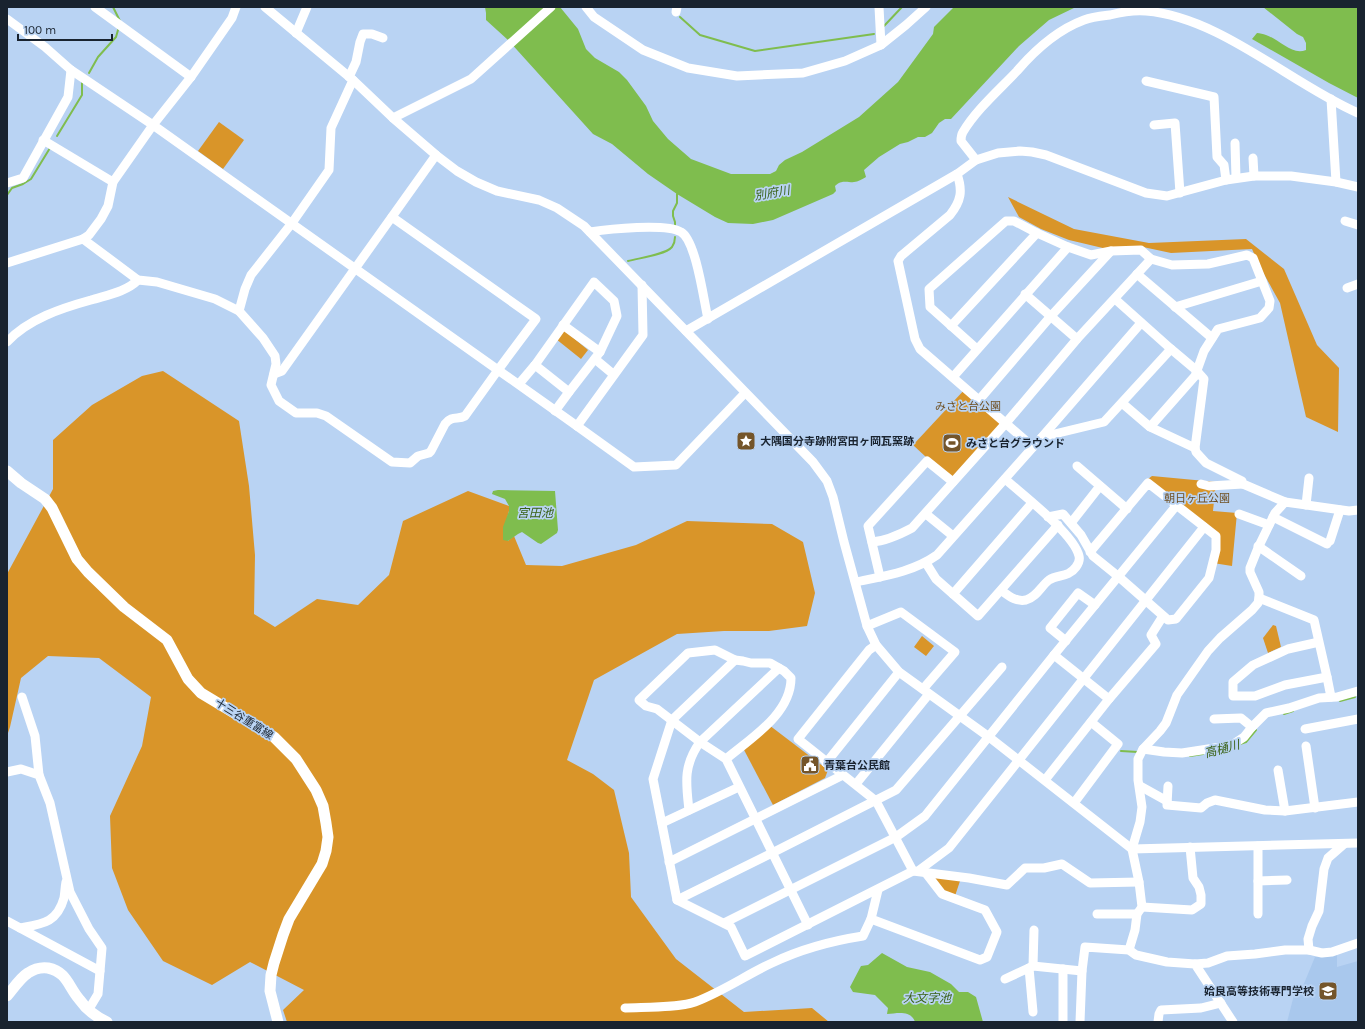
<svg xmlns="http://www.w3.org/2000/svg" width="1365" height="1029" font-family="Karla,'Noto Sans JP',sans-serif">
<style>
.built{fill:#a9c8ed}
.green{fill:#d99529}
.water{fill:#7fbd4e}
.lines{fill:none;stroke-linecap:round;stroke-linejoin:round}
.stream{stroke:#7fbd4e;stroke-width:2}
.minor{stroke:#fff;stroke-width:9}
.major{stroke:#fff;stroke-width:11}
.labels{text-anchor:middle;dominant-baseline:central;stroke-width:3.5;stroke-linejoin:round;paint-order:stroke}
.park-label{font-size:11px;fill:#6f4f21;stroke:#b9d3f3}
.poi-label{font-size:11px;font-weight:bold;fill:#19232f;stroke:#b9d3f3;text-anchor:start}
.street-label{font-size:11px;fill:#19232f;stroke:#b9d3f3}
.water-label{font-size:12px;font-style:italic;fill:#396115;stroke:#b9d3f3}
</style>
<rect width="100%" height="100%" fill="#b9d3f3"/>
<!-- built -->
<polygon class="built" points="1337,955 1337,967 1358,961 1358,1022 1287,1022 1294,995 1303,986 1315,957"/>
<!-- green -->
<g class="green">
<polygon points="219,122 244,140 223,169 198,151"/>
<polygon points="1008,197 1074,229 1149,243 1246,239 1284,269 1317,345 1339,368 1338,432 1306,417 1280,303 1260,267 1252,249 1171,253 1143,247 1107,249 1069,240 1041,229 1019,217"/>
<polygon points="564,330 588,350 581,359 556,339"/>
<polygon points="163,371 239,421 249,486 255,555 254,614 275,627 317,599 358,605 389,575 403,521 468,491 509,506 509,511 503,534 508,541 514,536 526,565 562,566 636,545 687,521 772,524 803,542 815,593 807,626 769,631 724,631 677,634 594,680 567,760 593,774 614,790 629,853 631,897 676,959 744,1012 812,1008 829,1022 287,1022 283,1010 304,990 250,962 212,985 163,961 128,910 112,868 110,816 142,746 151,697 99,658 48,656 21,678 10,727 7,736 7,574 53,489 53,440 92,405 142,376"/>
<polygon points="966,388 1006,423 953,482 913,445"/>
<polygon points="1152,476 1216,482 1213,511 1237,513 1232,566 1213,563 1215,535 1148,479"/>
<polygon points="1273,625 1276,626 1281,647 1268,653 1263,638"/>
<polygon points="922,636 934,646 926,656 914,647"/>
<polygon points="769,725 828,770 825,778 773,805 743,748"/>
<polygon points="934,877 961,878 955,896 944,892"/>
</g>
<!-- water -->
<g class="water">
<path d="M485,7H560L578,29L586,49L595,58L619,72L627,80L646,106L653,121L668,139L691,159L731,174H770L776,171L779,165L785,160L802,152L859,117L898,82L933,34L934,27L954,7H1076L1049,20L1019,46L951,119H945L939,123L932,133L925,137H918L908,142L900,144L879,157L864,170L866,177C862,179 858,182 854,182C845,183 843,179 835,186L836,191L833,194L773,220L753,224L728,223L715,217L677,194L648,174L612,144L593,134L508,40L486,20V13Z"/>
<path d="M1263,7H1358V98L1329,83L1252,39L1257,33C1260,33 1263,34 1266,35C1279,39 1292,56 1306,50V43L1303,37L1297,34Z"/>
<polygon points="498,490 555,491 558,530 557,533 541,544 538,543 522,532 518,534 508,541 503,540 503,527 509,511 509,506 505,499 492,494 493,491"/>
<path d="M882,953L907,967L930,972L951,984L959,992H968L976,997L983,1022H915C911,1010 898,1013 887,1014L888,1008L875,995L853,992L850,987L861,966L868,965Z"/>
</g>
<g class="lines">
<!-- stream -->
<g class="stream">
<polyline points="113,7 120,21"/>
<polyline points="680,17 700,35 755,51 874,34"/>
<polyline points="884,26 902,7"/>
<polyline points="89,73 98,57 116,37 118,30"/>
<polyline points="57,136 82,95 82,83"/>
<polyline points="7,195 12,188 23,184 31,179 50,148"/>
<polyline points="675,226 675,222 673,216 673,211 677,203 677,194"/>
<path d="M628,261C639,258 665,255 672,247C674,244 675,241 675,237"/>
<polyline points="1340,701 1355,697"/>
<polyline points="1284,714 1293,711"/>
<polyline points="1240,744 1246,742 1256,730"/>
<polyline points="1121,751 1138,752"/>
<polyline points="1190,756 1203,754"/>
</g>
<!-- minor -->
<g class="minor">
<polyline points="95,7 191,77"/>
<polyline points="236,7 232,18 191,77 153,125 498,370 536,319 392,217"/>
<polyline points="265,7 353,80 393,118 436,155 457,171 476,182 497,191 539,200 557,208 584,226 813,462 827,481 833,497 844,542 867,626 876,645 899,672 989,737 1132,849 1358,843"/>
<polyline points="586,7 594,17 643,50 688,68 737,76 803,73 845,61 881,45 906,25 926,7"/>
<polyline points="879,7 881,45"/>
<polyline points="676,12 677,7"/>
<polyline points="7,19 45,47 71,70 153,125 113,182 108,206 101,219 89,235 83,239 7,263"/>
<polyline points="296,33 307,7"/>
<polyline points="349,77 356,62 360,42 363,34 372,34 383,38"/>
<polyline points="1146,81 1214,97 1217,157 1224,165 1226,180"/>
<polyline points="1331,99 1336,182"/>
<polyline points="393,118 471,79 551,7"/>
<polyline points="1154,125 1175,123 1180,193"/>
<polyline points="43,140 113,182"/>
<polyline points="1235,143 1236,178"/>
<polyline points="1253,158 1254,176"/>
<path d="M976,160L961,141C961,138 961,135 963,132C976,110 999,90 1017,71C1035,50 1057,30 1084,20C1092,17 1102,16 1110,15C1122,12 1135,10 1146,11C1220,17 1291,84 1358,113"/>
<path d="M957,174C963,191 961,201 950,215L901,256L898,261L915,339L920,349L1033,447"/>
<polyline points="7,183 23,178 68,97 71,70"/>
<polyline points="1345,221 1358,225"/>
<path d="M590,232C609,229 666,223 681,232C696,240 704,302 708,319"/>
<path d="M83,239L138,280L157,282L215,299L239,311L263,338L275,356L276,364L271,385L279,401L296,413H317L326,416L392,462L410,463L418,456L429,453L431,451L445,424C452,415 458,420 465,416L498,370L577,426L643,335L642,285"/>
<polyline points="1137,274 1212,338"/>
<polyline points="1347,288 1358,284"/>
<polyline points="1025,294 1077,339"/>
<polyline points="1115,299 1171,349 1196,370 1204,379 1195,448 1150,427 1122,403"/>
<polyline points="1175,307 1262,281"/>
<polyline points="239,311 245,289 251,275 292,223 329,170 331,128 353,80"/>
<polyline points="563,325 600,352"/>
<polyline points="951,326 1037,233"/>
<polyline points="686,331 957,174 976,160 998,153 1020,151 1032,152 1046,155 1146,193 1167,196 1226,180 1254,176 1291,176 1336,182 1358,187"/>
<path d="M7,342C28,319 62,308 91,300C107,295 126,292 138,280"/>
<polyline points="977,349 930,307 929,289 1006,221 1014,221 1037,233 1068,247 1091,255 1111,251 1141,250 1151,259 1172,265 1208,264 1247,255 1253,258 1270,301 1269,308 1260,318 1218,329 1204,351 1195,376 1150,427"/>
<polyline points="595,359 613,374"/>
<polyline points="535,365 569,392"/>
<polyline points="274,374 282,371 436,155"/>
<polyline points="953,377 1068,247"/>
<polyline points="519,384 535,365 594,282 614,301 617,316 600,352 569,392 555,411"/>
<polyline points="979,400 1051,316 1111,251"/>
<polyline points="577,426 634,467 676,465 745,393"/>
<polyline points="1042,437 1104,422 1171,349"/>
<polyline points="1195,448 1196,452 1206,463 1242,481 1243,484 1285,502"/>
<polyline points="1077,466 1127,509"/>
<polyline points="1201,484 1209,486 1243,484"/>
<polyline points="1306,505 1309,478"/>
<polyline points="926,514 953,536"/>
<polyline points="1239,514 1269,525"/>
<polyline points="1048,517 1063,514 1081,535 1093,556 1119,577 1168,620 1176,619 1209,578 1216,550 1216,536 1148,483 1090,552"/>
<polyline points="1273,517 1327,544"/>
<polyline points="1071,523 1100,486"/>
<polyline points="1330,541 1340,510"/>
<path d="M872,542C886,541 899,535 912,528L1006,423L1077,339L1151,259"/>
<polyline points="1258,546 1301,576"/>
<polyline points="926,563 936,579 978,616 1058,525"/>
<polyline points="880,577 868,526 927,461 953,482"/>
<path d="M856,582C884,576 913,572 937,555L1042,437L1141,323"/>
<path d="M1002,591C1009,596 1016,602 1026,600C1037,597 1041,586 1049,580C1058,574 1068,578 1076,567C1079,563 1080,560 1079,556C1074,534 1023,495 1005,479"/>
<polyline points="953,594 1032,503"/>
<polyline points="1259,598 1314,620 1327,677 1285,685 1255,696 1233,696 1233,682 1253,665 1288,649 1319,642"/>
<polyline points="867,626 901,612 955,652 923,689"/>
<polyline points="1066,641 1050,628 1078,593 1095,605"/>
<polyline points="876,645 869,650 798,739 876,801 913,871"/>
<polyline points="1054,655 1109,699"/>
<polyline points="735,660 672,720 653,779 677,900 731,927 745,956 913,871 969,878 1007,885 1025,868 1044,868 1062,864 1090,883 1139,882"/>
<polyline points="1327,677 1331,697"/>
<polyline points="22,697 35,736 39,775"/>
<polyline points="1214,719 1241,718 1252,727"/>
<polyline points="1305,729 1358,719"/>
<polyline points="1306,746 1315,808"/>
<polyline points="1143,749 1164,752 1182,753 1221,747 1235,743 1244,737 1252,727 1266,713 1289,708 1319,698 1337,697 1358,691"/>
<path d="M726,759C751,738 791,714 791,678L784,671L770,663H751L743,661L735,660L715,650L688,653L639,700L646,706L657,709L700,742L726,759L808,925"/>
<polyline points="826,763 899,672"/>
<polyline points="1278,770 1285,811"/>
<polyline points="7,772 21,769 39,775 50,803 70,892 89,929 102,948 98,994 89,1009"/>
<polyline points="1045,780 1109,699 1156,644 1151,635 1163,616"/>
<polyline points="856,784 929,694"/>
<polyline points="1140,786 1167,801"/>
<polyline points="1168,786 1167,805 1201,808 1207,803 1215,800 1265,810 1285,811 1358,802"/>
<polyline points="1074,803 1118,744 1091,722"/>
<path d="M689,810C686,783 683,766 700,742L779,668"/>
<polyline points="662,823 739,787"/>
<polyline points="1258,846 1258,914"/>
<polyline points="669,862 843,775"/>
<polyline points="918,871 949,848 1204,527"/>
<polyline points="1258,881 1287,880"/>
<polyline points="878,890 871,919 980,960 987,957 997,932 985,910 942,894 925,872"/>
<polyline points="677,900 772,853 896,790 1002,667"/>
<polyline points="1142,907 1192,910 1201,904 1201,895 1199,887 1193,878 1190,847"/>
<polyline points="1097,914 1137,914"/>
<polyline points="7,921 100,971"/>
<polyline points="724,923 896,837 925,816 1054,655 1176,506"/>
<path d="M20,928C42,924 57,923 64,898C65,892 65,887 66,882"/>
<polyline points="1129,950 1135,930 1137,914 1142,907 1139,882 1132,849 1140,822 1142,807 1138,780 1138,759 1143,749 1160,731 1166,723 1177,695 1208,651 1220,638 1252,610 1258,603 1259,598 1259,592 1250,572 1250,568 1258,548 1275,513 1285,502 1349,511 1358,510"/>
<polyline points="1309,950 1308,939 1312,926 1319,911 1324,869 1328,858 1344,844"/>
<polyline points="1195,964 1208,963 1227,956 1255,954 1285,950 1309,950 1322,953 1332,952 1358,943"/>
<polyline points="1033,966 1034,930"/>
<polyline points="1029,968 1033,1012"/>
<polyline points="1063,969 1063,1021"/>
<polyline points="1005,979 1033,966 1082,971"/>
<path d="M625,1008C645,1007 678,1008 695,1002C722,992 746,975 772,963C801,949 831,941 863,936L871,919"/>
<polyline points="1080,1022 1082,971 1085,947 1129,950 1136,955 1167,962 1195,964 1233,1022"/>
<polyline points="1158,1022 1159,1014 1161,1010 1201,1008 1221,1003"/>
</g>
<!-- major -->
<g class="major">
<polyline points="7,471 21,483 45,499 52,508 77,559 88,572 124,607 167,640 188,679 201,693 274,737 296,759 316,790 323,806 326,823 328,837 326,851 322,864 289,919 283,935 274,963 271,975 270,991 278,1022"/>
<path d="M7,996C13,989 20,978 28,973C34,969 41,967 48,968C67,972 68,986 79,999C86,1009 96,1017 107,1022"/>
</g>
</g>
<!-- icons -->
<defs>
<symbol id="sight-square" viewBox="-11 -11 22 22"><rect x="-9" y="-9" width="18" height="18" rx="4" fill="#74552a" stroke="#b9d3f3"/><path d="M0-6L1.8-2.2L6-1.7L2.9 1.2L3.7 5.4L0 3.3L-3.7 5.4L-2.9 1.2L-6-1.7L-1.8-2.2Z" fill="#fff"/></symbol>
<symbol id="stadium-square" viewBox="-11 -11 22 22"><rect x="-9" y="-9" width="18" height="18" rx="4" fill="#74552a" stroke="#b9d3f3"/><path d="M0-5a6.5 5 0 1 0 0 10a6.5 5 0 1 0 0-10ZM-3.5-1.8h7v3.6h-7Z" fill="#fff"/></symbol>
<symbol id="civic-square" viewBox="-11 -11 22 22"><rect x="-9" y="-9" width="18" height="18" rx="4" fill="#74552a" stroke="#b9d3f3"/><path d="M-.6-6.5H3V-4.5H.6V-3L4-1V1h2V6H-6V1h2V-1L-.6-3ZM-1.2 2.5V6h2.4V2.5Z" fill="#fff"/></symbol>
<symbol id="school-square" viewBox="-11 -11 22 22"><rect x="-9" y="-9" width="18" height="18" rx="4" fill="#74552a" stroke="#b9d3f3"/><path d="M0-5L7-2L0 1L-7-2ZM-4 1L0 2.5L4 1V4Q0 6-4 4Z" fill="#fff"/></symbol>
</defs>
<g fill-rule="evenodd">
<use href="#sight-square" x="735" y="430" width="22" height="22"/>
<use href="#stadium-square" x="941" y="432" width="22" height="22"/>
<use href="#civic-square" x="799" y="754" width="22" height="22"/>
<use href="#school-square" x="1317" y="980" width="22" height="22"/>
</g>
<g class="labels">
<!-- park labels -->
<g class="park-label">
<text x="968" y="406">みさと台公園</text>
<text x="1197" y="498">朝日ヶ丘公園</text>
</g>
<!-- poi labels -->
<g class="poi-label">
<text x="760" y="441">大隅国分寺跡附宮田ヶ岡瓦窯跡</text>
<text x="966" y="443">みさと台グラウンド</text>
<text x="824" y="765">青葉台公民館</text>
<text x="1314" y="991" text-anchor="end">姶良高等技術専門学校</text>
</g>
<!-- street labels -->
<g class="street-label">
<text transform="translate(244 719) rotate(32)">十三谷重富線</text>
</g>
<!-- water labels -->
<g class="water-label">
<text transform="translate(772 193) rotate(-10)">別府川</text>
<text x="535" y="513">宮田池</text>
<text transform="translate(1222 749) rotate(-15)">高樋川</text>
<text x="927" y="998">大文字池</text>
</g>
</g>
<!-- border -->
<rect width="1365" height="1029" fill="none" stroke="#19232f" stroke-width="16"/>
<!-- scale -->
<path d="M18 34v6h94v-6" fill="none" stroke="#19232f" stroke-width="2"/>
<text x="24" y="34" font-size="12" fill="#19232f" stroke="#b9d3f3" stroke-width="3" paint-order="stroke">100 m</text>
</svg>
